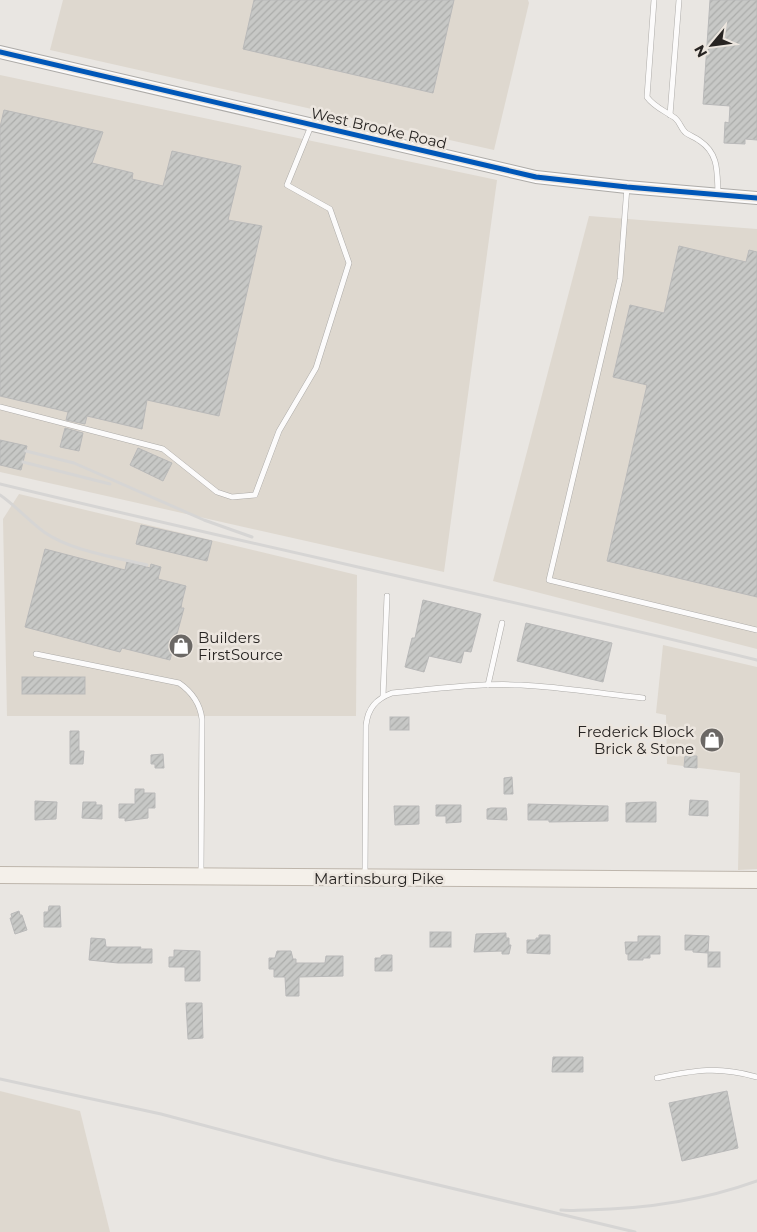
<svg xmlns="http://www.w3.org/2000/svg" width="757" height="1232" font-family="Montserrat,sans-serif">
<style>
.built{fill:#ded8cf}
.building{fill:url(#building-hatch);stroke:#b9b9b9}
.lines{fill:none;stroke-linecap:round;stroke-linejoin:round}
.service-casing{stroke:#adaba8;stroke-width:6}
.tertiary-casing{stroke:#adaba8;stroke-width:14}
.primary-casing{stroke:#beb6ac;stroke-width:18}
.service{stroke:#fcfbfb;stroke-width:5}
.tertiary{stroke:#fcfbfb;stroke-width:12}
.primary{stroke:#f4f0ea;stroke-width:16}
.rail{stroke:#d6d5d4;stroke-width:3}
.cycleway-casing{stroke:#ece6df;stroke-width:8}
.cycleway{stroke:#0057b8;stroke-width:5}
.labels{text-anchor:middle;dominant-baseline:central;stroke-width:5;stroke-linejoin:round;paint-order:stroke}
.street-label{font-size:15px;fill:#272422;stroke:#ece6df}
.poi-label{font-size:15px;fill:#272422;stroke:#ece6df;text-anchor:start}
</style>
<defs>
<pattern id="building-hatch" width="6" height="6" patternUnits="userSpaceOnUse" patternTransform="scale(1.25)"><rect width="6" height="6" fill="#c7c8c6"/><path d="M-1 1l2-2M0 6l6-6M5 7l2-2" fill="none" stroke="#abacaa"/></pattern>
</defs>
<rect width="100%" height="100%" fill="#e9e6e2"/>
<!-- built -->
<g class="built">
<polygon points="63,0 528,0 529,3 494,150 50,50"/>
<polygon points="0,75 497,180 444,572 0,472"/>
<polygon points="589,216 757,229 757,649 493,581"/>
<polygon points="19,494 357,575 356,716 7,716 3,519"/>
<polygon points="663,645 757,667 757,869 738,870 740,773 667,764 666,715 656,713"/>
<polygon points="0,1091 80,1111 110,1232 0,1232"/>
</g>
<!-- building -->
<g class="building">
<polygon points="254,0 454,0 433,93 243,49"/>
<polygon points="710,0 757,0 757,140 745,139 745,144 724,143 725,122 729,123 730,106 703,104"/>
<polygon points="4,110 103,132 92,163 133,173 132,179 163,186 172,151 241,166 228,220 262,226 219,416 147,400 142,429 87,416 85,424 66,420 68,412 0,396 0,127"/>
<polygon points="679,246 746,262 749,250 757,252 757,597 607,561 647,385 613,377 630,305 664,313"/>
<polygon points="65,428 83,433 79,451 60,447"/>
<polygon points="0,440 27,446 21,470 0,465"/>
<polygon points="138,448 172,463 163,481 130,465"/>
<polygon points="141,525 212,541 207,561 136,544"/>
<polygon points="45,549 125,570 127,561 150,568 151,564 161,567 158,579 186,586 182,602 181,608 184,608 170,660 122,648 120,652 25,627"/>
<polygon points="423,600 481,614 471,652 464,651 461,663 429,656 424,672 405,667 412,638 415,638"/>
<polygon points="526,623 612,643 603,682 517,661"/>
<rect x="22" y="677" width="63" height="17"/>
<rect x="390" y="717" width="19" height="13"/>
<polygon points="70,731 79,731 79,751 84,751 83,764 70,764"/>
<polygon points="163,754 164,768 155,768 155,764 151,764 151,755"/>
<polygon points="685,756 697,756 697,768 684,767"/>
<polygon points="512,777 513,794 504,794 504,778"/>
<polygon points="135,789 144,789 144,793 155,793 155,808 148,808 148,818 125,821 125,818 119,818 119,804 135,804"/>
<polygon points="690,800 708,801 708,816 689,815"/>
<polygon points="35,801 57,802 56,819 35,820"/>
<polygon points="83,802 96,802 96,805 102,805 102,819 82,818"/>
<polygon points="646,802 656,802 656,822 626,822 626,803"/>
<polygon points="528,804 608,806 608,821 549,822 549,820 528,820"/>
<polygon points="436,805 461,805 461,822 446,823 446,816 436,816"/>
<polygon points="394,806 419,806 419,824 395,825"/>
<polygon points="491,808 506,808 507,820 487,819 487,809"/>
<polygon points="49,906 60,906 61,927 44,927 44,912 48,912"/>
<polygon points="19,911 20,915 22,915 27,930 15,934 10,918 12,918 11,914"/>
<rect x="430" y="932" width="21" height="15"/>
<polygon points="506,933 506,938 509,938 509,945 511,945 509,954 502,954 502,951 474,952 476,934"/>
<polygon points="539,935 550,935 550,954 527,953 527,940 536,940 536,938 539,938"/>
<polygon points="685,935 709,936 708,953 693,952 693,950 685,950"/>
<polygon points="638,936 660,936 660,954 650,954 650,958 643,958 643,960 628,960 628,954 626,954 625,942 638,942"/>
<polygon points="91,938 105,939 106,947 141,947 140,949 152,949 152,963 118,963 89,960"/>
<polygon points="174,950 200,951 200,981 185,981 185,967 169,967 169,957 174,957"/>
<polygon points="277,951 291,951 293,959 296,959 296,963 325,963 326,956 343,956 343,976 299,977 299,996 286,996 285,977 274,977 274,969 269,969 269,958 275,958"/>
<rect x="708" y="952" width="12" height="15"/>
<polygon points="383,955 392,955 392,971 375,971 375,958 381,958 381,956"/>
<polygon points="186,1003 202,1003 203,1038 188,1039"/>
<polygon points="553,1057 583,1057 583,1072 552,1072"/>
<polygon points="727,1091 738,1148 682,1161 669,1103"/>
</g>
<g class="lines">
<defs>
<g id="service">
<path d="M654,0L647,97C654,107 665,111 675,118C680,122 681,129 686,133C691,136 696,138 700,141C719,154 717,172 718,193"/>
<polyline points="670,115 679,0"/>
<polyline points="627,187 620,279 549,580 757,630"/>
<polyline points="0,407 163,449 217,492 232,497 255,495 279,431 316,368 349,263 330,209 287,185 311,126"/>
<path d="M36,654L179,683C192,692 200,703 202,719L201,873"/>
<polyline points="488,685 502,623"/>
<polyline points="383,696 387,596"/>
<path d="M365,875L366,725C368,708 376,699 392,693C435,689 478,683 521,685C562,687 603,694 643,698"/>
<path d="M657,1078C695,1070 718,1066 757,1077"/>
</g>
<polyline id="tertiary" points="0,52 536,177 627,187 757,198"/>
<polyline id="primary" points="0,875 757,880"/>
</defs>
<!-- service casing -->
<use href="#service" class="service-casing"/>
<!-- tertiary casing -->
<use href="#tertiary" class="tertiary-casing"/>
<!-- primary casing -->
<use href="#primary" class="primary-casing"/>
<!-- service -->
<use href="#service" class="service"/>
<!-- tertiary -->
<use href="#tertiary" class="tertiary"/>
<!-- primary -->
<use href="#primary" class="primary"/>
<!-- rail -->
<g class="rail">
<polyline points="26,451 74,463 204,520 252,537"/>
<polyline points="23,462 110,484"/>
<path d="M0,484C252,545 505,598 757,660"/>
<path d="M0,495C16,506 29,521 44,532C71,551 115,557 147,565"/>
<polyline points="0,1079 161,1114 334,1160 635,1232"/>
<path d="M561,1210C569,1211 578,1210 587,1210C645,1209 702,1201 757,1181"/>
</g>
<defs>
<polyline id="cycleway" points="0,52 536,177 627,187 757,198"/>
</defs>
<!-- cycleway casing -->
<use href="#cycleway" class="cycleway-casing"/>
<!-- cycleway -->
<use href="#cycleway" class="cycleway"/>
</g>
<!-- icons -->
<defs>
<symbol id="shop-disc" viewBox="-11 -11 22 22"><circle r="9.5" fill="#6b6865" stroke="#ece6df"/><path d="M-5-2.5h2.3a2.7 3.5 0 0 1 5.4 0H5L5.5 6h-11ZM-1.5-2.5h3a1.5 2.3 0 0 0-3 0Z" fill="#fff"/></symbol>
</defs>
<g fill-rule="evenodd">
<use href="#shop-disc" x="167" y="632" width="28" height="28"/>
<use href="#shop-disc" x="698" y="726" width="28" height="28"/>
</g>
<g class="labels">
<!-- street labels -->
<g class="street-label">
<text transform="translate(379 128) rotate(13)">West Brooke Road</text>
<text x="379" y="878">Martinsburg Pike</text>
</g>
<!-- poi labels -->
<g class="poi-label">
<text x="198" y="637">Builders<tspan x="198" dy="17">FirstSource</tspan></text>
<text x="694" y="731" text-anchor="end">Frederick Block<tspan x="694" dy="17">Brick &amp; Stone</tspan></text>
</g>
</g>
<!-- north arrow -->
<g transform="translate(712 45) rotate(241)" stroke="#ece6df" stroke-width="4" paint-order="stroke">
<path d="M0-4L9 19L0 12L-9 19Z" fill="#272422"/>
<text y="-8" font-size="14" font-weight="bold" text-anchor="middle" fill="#272422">N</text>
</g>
</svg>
